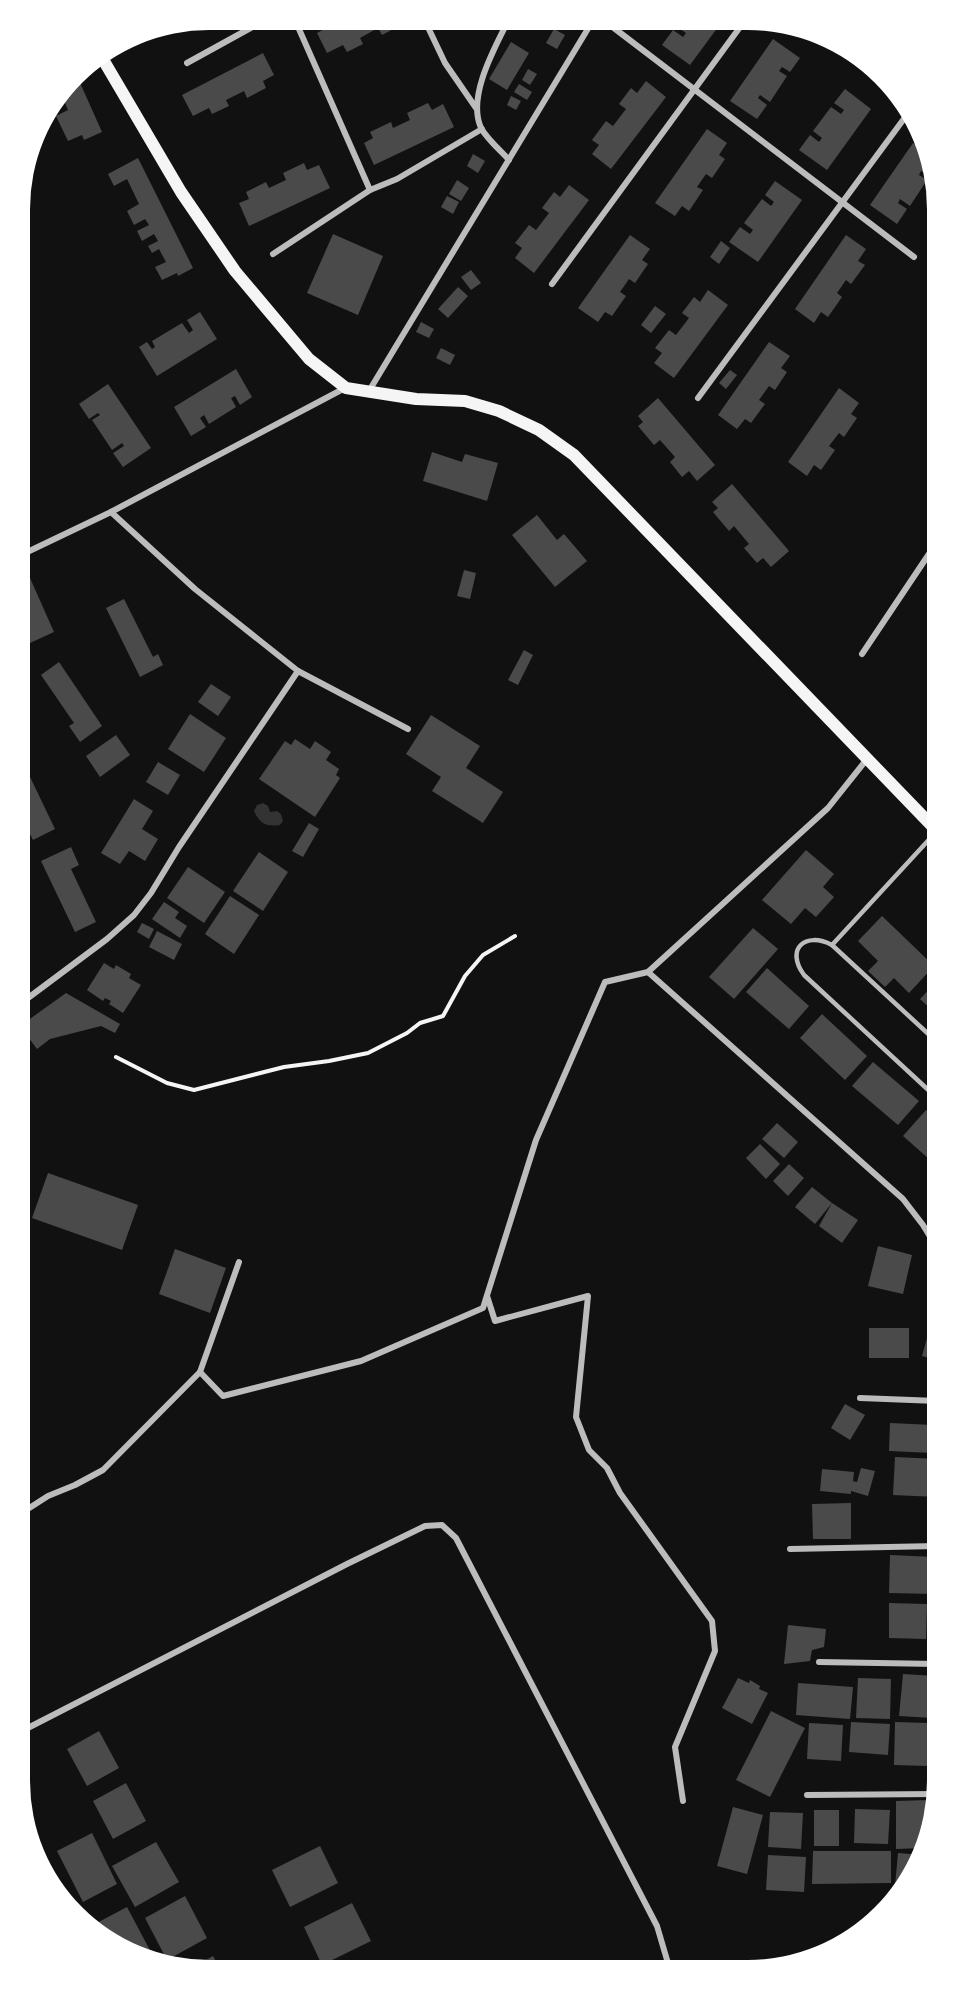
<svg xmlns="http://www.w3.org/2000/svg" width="957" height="1990" font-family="Poppins,sans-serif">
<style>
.water{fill:#333}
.building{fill:#4a4a4a}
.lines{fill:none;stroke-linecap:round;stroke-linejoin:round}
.path{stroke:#f5f5f5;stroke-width:4}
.service{stroke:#bcbcbc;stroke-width:4.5}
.minor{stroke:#bcbcbc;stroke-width:6}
.secondary{stroke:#f5f5f5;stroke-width:12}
</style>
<rect width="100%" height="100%" fill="#111"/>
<!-- water -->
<path class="water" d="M263,803L268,806L270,812L277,811L281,814L283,821L280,825C266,827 260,824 254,811L257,805Z"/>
<!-- building -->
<g class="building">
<polygon points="341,20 398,21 401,25 382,35 378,28 360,38 363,44 347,52 343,45 327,53 317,33"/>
<polygon points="680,22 721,23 690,65 662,45 673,30 683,37 686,33 677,27"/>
<polygon points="554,29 565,35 557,49 546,43"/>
<polygon points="773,39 800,58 790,72 782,67 779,71 787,76 770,102 760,95 758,98 767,105 757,119 730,101"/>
<polygon points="511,42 529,53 507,90 489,79"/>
<polygon points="263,53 274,75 263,81 266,88 247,98 244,91 226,100 229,106 212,114 209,108 193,116 182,95"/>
<polygon points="528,69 537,74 530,85 522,80"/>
<polygon points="77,76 102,132 84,140 82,135 68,141 56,116 68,110 62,96"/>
<polygon points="646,81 666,97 611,169 592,154 599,145 592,140 606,121 613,126 626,109 619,104 631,88 637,93"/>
<polygon points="519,84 532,92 527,100 514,92"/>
<polygon points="845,89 871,109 827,170 799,150 810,135 819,142 822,138 813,131 831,107 841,114 844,110 834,103"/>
<polygon points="511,96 521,101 516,110 507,105"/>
<polygon points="428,103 432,110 443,104 454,127 374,165 364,143 373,138 370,132 391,122 393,128 410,120 407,113"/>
<polygon points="707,129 727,143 719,155 725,159 712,178 706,174 697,187 703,190 689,211 682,206 675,216 655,203"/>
<polygon points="913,143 928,154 932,174 930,176 921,171 919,175 927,180 910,206 900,199 898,203 907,209 897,224 870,205"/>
<polygon points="473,154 485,161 478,173 467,166"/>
<polygon points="138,158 193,268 178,276 177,273 162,280 155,267 166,262 159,249 152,253 148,246 158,241 154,234 142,241 137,231 149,225 145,219 134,225 127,211 139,204 127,179 114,186 108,174"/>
<polygon points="304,163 307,170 319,165 330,188 249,226 239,203 249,199 246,192 266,182 269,188 286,180 283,173"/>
<polygon points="457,180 469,188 461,201 449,194"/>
<polygon points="775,181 802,200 758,262 729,242 740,227 750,234 753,230 744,223 762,199 771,206 774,202 765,195"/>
<polygon points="569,185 589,200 534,273 515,258 522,248 515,243 529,225 536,230 549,213 542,208 554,192 560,197"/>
<polygon points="447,196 459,202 453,214 441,207"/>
<polygon points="333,234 383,256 358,315 307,293"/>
<polygon points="630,235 650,249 642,260 648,264 635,283 629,279 620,292 626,296 612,316 605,312 598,322 578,308"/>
<polygon points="846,235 866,249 858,261 865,265 851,284 846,280 837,293 842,297 828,317 821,312 814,323 795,309"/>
<polygon points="721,241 730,248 719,264 710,257"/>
<polygon points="471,270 481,283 471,290 461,277"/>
<polygon points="458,287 468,296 448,318 438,309"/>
<polygon points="708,290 728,305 674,378 654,363 662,353 655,348 669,330 676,335 689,318 682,313 694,297 700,302"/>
<polygon points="655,306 666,314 651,333 641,325"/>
<polygon points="200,312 217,339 157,376 139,347 147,342 152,349 155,347 152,341 182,323 189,333 193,330 187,320"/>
<polygon points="421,322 434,329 429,338 416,332"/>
<polygon points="769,342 790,356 781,368 787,372 775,390 769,386 759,400 765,404 751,423 745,419 737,429 718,415"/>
<polygon points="441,348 455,355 450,365 436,358"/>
<polygon points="236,369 252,397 240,405 235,396 231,398 236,407 209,424 204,415 200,418 206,427 191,436 174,407"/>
<polygon points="730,370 737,375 726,389 719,383"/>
<polygon points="108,384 151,448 123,467 113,453 124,446 122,443 112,450 92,420 100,415 98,413 89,419 79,404"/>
<polygon points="839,388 859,403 851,414 857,418 844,437 839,433 829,446 835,450 821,470 814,465 807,476 788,462"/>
<polygon points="658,398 715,465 697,481 689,471 682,477 670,462 675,457 660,440 654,445 638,426 643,422 638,416"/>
<polygon points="432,452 462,462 465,454 498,463 487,501 423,481"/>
<polygon points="732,484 789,551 771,567 763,558 757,563 744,548 749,544 734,526 729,531 713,512 718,508 712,502"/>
<polygon points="537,515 557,540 564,534 587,561 555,587 512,535"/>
<polygon points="26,569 54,632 30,643 21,623 21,572"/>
<polygon points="464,570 476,573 470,599 457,596"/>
<polygon points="124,599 153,657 158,654 163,665 140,677 106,608"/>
<polygon points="524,650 533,655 518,685 508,680"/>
<polygon points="59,662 102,726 80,742 69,726 74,723 41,675"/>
<polygon points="211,684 231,697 218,716 198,702"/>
<polygon points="190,714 226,738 204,772 168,749"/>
<polygon points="431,715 480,746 466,768 503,792 483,823 432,791 441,777 406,754"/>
<polygon points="116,735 130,755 100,777 86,756"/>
<polygon points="295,739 310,749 315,741 331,752 326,760 339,769 336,775 340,778 315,817 259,779 285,741 291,745"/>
<polygon points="21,758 55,829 33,840 20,814"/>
<polygon points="158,762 180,775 168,795 146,782"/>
<polygon points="134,799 153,811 142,829 158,839 145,861 129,851 120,864 101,853"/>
<polygon points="309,823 319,829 303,857 292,851"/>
<polygon points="71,847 79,865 71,869 96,922 75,932 41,861"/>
<polygon points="806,850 834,874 823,887 834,897 816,917 805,908 791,924 762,900"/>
<polygon points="259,852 288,872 263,911 233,891"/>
<polygon points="188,867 225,892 204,923 167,898"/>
<polygon points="230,896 259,915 234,954 205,934"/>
<polygon points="164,902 179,912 175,918 187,926 180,938 152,919"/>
<polygon points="882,916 934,966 909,993 894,978 885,987 868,971 878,961 858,941"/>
<polygon points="142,923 154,929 149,939 137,932"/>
<polygon points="753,928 778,949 734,999 709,977"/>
<polygon points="157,931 182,944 174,960 149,947"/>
<polygon points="104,963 114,969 116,965 131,974 129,978 141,985 123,1013 109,1004 111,1001 105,998 103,1001 87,990"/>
<polygon points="767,968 809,1006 789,1029 746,992"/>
<polygon points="937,981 937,1015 920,999"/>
<polygon points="66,993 120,1024 115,1033 101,1026 50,1039 37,1049 20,1026"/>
<polygon points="822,1014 867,1056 845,1080 800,1038"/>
<polygon points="873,1062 919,1101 898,1125 852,1086"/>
<polygon points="926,1110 937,1120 937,1166 903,1136"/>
<polygon points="777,1123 798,1142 784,1158 762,1139"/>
<polygon points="760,1144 780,1164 766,1179 746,1158"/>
<polygon points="789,1164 804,1178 788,1196 773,1181"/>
<polygon points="48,1173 138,1205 122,1250 32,1218"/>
<polygon points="812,1187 832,1203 858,1220 842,1243 819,1226 832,1203 815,1224 795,1207"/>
<polygon points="878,1246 912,1255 903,1294 868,1286"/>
<polygon points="175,1249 226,1268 210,1313 159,1294"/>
<rect x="869" y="1328" width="40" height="30"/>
<polygon points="929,1331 937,1333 937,1360 922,1356"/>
<polygon points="845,1404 865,1415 850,1440 831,1428"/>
<polygon points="890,1423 933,1425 932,1453 889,1451"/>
<polygon points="895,1457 937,1459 937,1497 893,1495"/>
<polygon points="861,1468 875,1471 868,1496 851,1491 851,1494 820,1491 822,1469 854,1472 853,1481 857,1482"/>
<polygon points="851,1503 851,1539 813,1539 812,1504"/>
<polygon points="890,1555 936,1557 934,1594 889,1593"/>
<polygon points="889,1603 927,1604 926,1639 889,1638"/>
<polygon points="788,1625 826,1629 824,1647 812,1650 810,1661 784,1664"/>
<polygon points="903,1674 935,1676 932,1718 899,1716"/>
<polygon points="738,1678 749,1683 750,1680 760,1686 759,1689 768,1693 752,1724 722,1708"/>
<polygon points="858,1678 891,1679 890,1719 856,1718"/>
<polygon points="798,1683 853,1687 850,1719 796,1715"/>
<polygon points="771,1711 805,1728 770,1797 736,1780"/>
<polygon points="851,1722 890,1724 888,1755 849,1752"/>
<polygon points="895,1722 929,1723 927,1766 894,1765"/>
<polygon points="809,1723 843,1725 841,1761 807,1759"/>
<polygon points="99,1731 119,1768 87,1786 67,1749"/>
<polygon points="126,1783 146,1821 113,1839 93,1801"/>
<polygon points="929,1800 929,1826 924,1848 896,1849 896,1801"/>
<polygon points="733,1807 763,1815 747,1874 717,1866"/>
<polygon points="855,1809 890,1810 888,1844 854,1843"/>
<rect x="814" y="1810" width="25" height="36"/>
<polygon points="770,1812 803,1813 801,1849 768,1847"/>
<polygon points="92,1833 117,1884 83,1902 57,1851"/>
<polygon points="156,1842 179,1882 135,1907 112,1866"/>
<polygon points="320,1846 338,1883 290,1907 272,1870"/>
<polygon points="813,1851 891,1851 891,1883 812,1884"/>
<polygon points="898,1853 922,1855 897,1897 894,1897"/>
<polygon points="768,1855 806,1857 804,1892 766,1890"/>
<polygon points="185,1896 207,1938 167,1960 145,1918"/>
<polygon points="352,1903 371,1941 322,1965 304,1927"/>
<polygon points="127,1907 153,1956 147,1959 136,1956 91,1926"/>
<polygon points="213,1956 220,1969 190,1969"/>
<polygon points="626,1960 632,1970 608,1970"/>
</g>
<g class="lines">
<!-- path -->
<polyline class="path" points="116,1057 167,1083 194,1090 284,1067 329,1061 368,1053 407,1033 420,1023 443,1016 465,976 483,955 515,936"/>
<!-- service -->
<g class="service">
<polyline points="832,945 936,832"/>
<path d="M937,1098L804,975C785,949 805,931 832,945L937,1042"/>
</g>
<!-- minor -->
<g class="minor">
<polyline points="295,20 370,190"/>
<polyline points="425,21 445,63 476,108"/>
<path d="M508,21C494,49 467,97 481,128C487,139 500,150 509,160"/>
<polyline points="606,22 914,257"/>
<polyline points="187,63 265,20"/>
<polyline points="273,254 370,190 397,179 482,129"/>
<polyline points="552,284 743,23"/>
<polyline points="369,391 592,22"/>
<polyline points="698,398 906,116"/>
<polyline points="111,512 195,589 298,671 408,729"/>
<polyline points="21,555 111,512 345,388"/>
<polyline points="862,654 937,542"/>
<polyline points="648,972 903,1199 923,1225 937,1248"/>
<polyline points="20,1004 107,939 134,915 151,893 179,847 298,671"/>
<polyline points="239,1262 200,1372 223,1396 361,1361 483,1308 536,1140 605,982 648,972 828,808 867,759"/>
<polyline points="487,1296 495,1321 588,1296 576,1417 589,1450 607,1468 620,1493 712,1621 715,1651 675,1747 683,1801"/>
<polyline points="860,1398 937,1401"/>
<polyline points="20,1514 48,1496 75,1485 103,1470 200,1372"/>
<polyline points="790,1549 937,1546"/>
<polyline points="819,1662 937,1664"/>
<polyline points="20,1732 347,1564 425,1526 442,1525 456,1538 657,1926 670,1970"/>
<polyline points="807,1795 937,1794"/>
<polyline points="867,1920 873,1920"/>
</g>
<!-- secondary -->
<polyline class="secondary" points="101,56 181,192 235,271 309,359 346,388 416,399 465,401 499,411 539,430 574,455 937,831"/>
</g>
<!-- crop -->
<path d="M0 0H957V1990H0ZM209 30H748A179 179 0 0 1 927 209V1781A179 179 0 0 1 748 1960H209A179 179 0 0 1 30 1781V209A179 179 0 0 1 209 30Z" fill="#fff" fill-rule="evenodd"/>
</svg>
